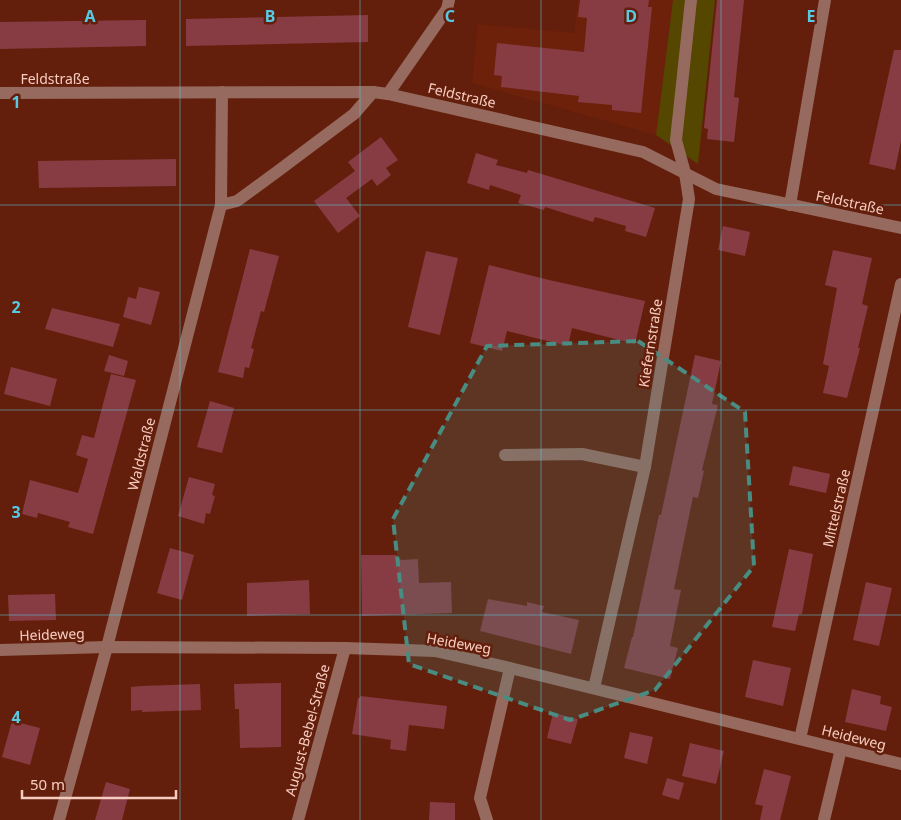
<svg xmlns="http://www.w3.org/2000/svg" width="901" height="820" font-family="'Noto Sans',sans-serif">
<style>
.built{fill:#6d210b}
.green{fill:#554600}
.building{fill:#873c44}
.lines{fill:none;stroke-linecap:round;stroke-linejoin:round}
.minor{stroke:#966a5e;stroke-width:12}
.marked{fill:#498c82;fill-opacity:0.2;stroke:#498c82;stroke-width:4;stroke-dasharray:10 6;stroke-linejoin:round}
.grid{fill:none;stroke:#58c9e3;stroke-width:1;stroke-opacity:0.55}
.labels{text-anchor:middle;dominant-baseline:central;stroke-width:5;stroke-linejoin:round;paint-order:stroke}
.street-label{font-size:14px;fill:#f7ccc0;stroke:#631f0c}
.grid-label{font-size:16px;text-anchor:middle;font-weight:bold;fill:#58c9e3;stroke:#631f0c;stroke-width:5;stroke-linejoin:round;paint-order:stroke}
</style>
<rect width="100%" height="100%" fill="#631f0c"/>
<!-- built -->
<polygon class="built" points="578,0 673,0 656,135 472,83 478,24 574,33"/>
<!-- green -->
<polygon class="green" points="673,0 715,0 698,164 656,135"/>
<!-- building -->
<g class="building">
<polygon points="580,0 649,0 648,7 652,7 641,113 612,110 612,105 578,102 579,96 501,87 502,76 494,75 497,43 584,52 587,18 578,17"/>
<polygon points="717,0 744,0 734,97 739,98 734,142 707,139 708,129 704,128"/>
<polygon points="368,15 368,42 186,46 186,19"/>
<polygon points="146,20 146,46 0,49 0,22"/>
<polygon points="894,50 901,50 901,141 895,170 869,164"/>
<polygon points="381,137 398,160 386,168 391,175 377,186 372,179 346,198 360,216 338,233 314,201 355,171 348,162"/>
<polygon points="476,153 498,160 496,165 527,173 528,170 655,208 646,237 625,231 626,226 595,217 593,222 545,207 544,210 518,203 521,195 490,185 489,190 467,183"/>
<polygon points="176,159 176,186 39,188 38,161"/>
<polygon points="723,226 750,232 745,256 718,250"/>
<polygon points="250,249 279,256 264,312 261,311 251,348 254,349 249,368 245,367 243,378 218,372"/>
<polygon points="833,250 872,258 862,304 868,306 858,348 860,348 847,398 823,393 829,366 823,364 837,288 825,285"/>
<polygon points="426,251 458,258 440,335 408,327"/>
<polygon points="489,265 549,280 645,301 635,344 572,328 568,346 507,331 502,351 470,343"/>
<polygon points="139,287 160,292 151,325 123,317 128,297 136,299"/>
<polygon points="52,308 120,324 113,347 45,329"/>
<polygon points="109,355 128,361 124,376 104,371"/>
<polygon points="695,355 721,361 712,404 718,405 702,470 704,471 698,498 693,497 674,589 681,590 670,646 678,648 670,679 624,668 632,637 633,637 659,515 661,515"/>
<polygon points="11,367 57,379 50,406 4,394"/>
<polygon points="111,374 136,380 93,534 68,527 70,522 38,513 37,518 22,514 30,480 78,493 88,459 76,455 82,435 94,438"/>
<polygon points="210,401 234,408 222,453 197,447"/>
<polygon points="793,466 830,474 826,493 789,485"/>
<polygon points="189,477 215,484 212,495 215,496 210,514 206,513 204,524 178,516"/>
<polygon points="170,548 194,555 182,600 157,593"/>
<polygon points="789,549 813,554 802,614 799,614 795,631 772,627"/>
<polygon points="361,555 396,555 401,560 418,559 419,583 451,582 452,613 362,616"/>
<polygon points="309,580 310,614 247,616 247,583"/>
<polygon points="866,582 892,588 879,646 853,640"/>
<polygon points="55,594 56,620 9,621 8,595"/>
<polygon points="488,599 527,606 527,602 544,606 542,612 579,620 571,654 480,631"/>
<polygon points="753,660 791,668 783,706 745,697"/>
<polygon points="281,683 281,747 240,748 239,709 235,709 234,684"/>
<polygon points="200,684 201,710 142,712 142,710 131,711 131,687 141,686"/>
<polygon points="852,689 881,696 880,704 892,707 886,731 845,722"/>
<polygon points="360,696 447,706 444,729 409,725 406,751 390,749 391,740 352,734 358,698 360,698"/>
<polygon points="553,713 578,719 571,744 547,738"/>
<polygon points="12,721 40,728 30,765 2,757"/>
<polygon points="630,732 653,737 647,764 624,758"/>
<polygon points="690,743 724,751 716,784 682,776"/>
<polygon points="764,769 791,776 780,820 760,820 763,806 755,804"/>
<polygon points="667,778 684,783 679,800 662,795"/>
<polygon points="106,782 130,789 122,820 95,820"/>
<polygon points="430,802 455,803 455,820 429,820"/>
</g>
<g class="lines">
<!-- minor -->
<g class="minor">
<polyline points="0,93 373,92 388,94 643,152 716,189 901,228"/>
<polyline points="388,94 447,9 449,0"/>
<polyline points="221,205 237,201 278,171 354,114 373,92"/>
<polyline points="790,205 825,0"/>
<polyline points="505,455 582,454 645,467"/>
<polyline points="0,650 107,647 345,648 435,651 510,668 901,764"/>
<polyline points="594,688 645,467 689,199 685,173 676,140 691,0"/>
<polyline points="800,739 901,284"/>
<polyline points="59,820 107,647 221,205 222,92"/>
<polyline points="298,820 345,648"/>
<polyline points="487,820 480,798 510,668"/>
<polyline points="824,820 841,749"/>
</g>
</g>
<!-- marked area -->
<path class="marked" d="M638,341L745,412L754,566L655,690L570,720L409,664L393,519L487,346Z"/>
<!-- grid -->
<path class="grid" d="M180,0V820M360,0V820M541,0V820M721,0V820M0,205H901M0,410H901M0,615H901"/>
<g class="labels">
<!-- street labels -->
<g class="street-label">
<text x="55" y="78">Feldstraße</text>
<text transform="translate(462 95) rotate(13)">Feldstraße</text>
<text transform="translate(850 202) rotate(12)">Feldstraße</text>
<text transform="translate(650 343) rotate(-81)">Kiefernstraße</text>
<text transform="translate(141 454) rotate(-76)">Waldstraße</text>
<text transform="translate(836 508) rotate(-77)">Mittelstraße</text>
<text transform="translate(52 634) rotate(-2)">Heideweg</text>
<text transform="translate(459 643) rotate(10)">Heideweg</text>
<text transform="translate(307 730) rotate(-75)">August-Bebel-Straße</text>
<text transform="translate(854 737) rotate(14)">Heideweg</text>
</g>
</g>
<g class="grid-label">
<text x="90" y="22">A</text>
<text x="270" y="22">B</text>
<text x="450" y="22">C</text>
<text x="631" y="22">D</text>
<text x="811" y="22">E</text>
<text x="16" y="108">1</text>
<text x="16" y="313">2</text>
<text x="16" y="518">3</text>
<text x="16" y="723">4</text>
</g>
<!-- scale -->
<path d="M22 790v8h154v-8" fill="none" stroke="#f7ccc0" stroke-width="2.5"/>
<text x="30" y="790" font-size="15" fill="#f7ccc0" stroke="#631f0c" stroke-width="4" paint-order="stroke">50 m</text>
</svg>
